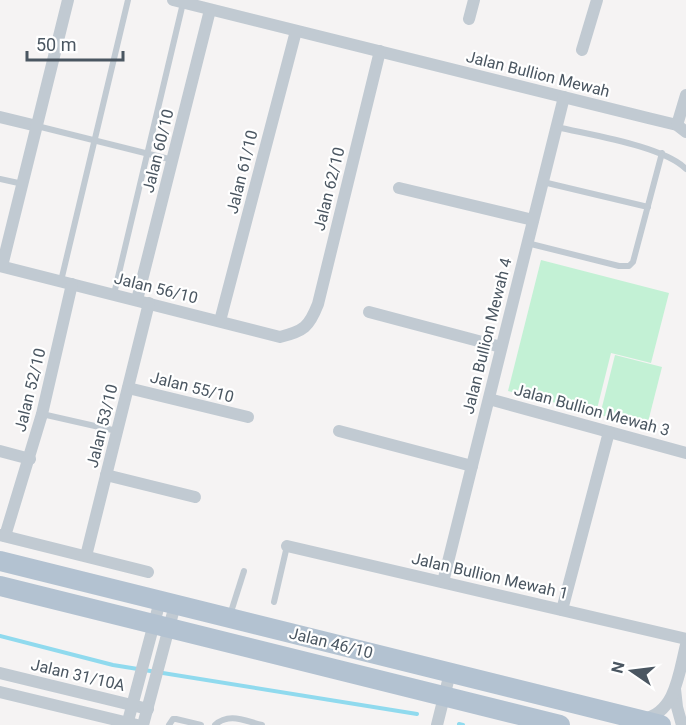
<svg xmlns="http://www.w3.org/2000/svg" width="686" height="725" font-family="Roboto,sans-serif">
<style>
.green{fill:#c3f1d5}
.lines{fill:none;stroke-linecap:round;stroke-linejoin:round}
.stream{stroke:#90daee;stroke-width:4}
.service{stroke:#c1cad2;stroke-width:6}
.minor{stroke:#c1cad2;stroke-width:12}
.primary{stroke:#b3c2d1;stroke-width:20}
.labels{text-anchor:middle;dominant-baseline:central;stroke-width:4.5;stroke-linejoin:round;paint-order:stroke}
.street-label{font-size:16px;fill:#4a5661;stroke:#fff}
</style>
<rect width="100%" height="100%" fill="#f5f3f3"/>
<!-- green -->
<g class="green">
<polygon points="541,260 669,293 651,363 611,353 596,413 508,391"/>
<polygon points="615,355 662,367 647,426 600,415"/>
</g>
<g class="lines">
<!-- stream -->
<g class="stream">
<polyline points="0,636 113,665 417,714"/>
<polyline points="459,724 463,725"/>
</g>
<!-- service -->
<g class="service">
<polyline points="37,126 173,160"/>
<path d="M557,127C590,135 663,146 686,169"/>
<polyline points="0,179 23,184"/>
<polyline points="543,182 648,207"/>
<polyline points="527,243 619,266 629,266 633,262 662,153"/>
<polyline points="61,281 128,0"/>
<polyline points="114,294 183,3"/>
<polyline points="42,414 117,431"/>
<polyline points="274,602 287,546"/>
<polyline points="230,615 244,571"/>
<polyline points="169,725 173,719 176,719 201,725"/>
<path d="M215,725C229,712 245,721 262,725"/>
</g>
<!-- minor -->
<g class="minor">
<polyline points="173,0 648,118 677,125 686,132"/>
<polyline points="469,19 474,0"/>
<polyline points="582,50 597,0"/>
<polyline points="0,117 37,126"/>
<polyline points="677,125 686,95"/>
<polyline points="399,188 533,220"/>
<path d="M0,266L280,337C304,331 309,327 318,304L380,51"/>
<polyline points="2,266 68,0"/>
<polyline points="137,300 210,10"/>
<polyline points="369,312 501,347"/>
<polyline points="220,321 296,31"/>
<polyline points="128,388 248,417"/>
<polyline points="489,399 686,453"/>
<polyline points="339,431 472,466"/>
<polyline points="0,451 30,459"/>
<polyline points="106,475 195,497"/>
<polyline points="0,535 148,572"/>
<polyline points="5,536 42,414 72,284"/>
<polyline points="287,546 686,639"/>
<polyline points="86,556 149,303"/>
<polyline points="443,582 564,97"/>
<polyline points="562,610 609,432"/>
<polyline points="0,673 148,709"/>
<polyline points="675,689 677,707 682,725"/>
<polyline points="0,692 137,725"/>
<path d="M643,719C676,713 679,672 686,645"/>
<polyline points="127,725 160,601"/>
<polyline points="143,725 175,605"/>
<polyline points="437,725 450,673"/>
</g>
<!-- primary -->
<g class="primary">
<polyline points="0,561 661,725"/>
<polyline points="0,586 560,725"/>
</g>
</g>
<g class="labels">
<!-- street labels -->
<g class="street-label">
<text transform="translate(538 74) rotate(14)">Jalan Bullion Mewah</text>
<text transform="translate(158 151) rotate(-76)">Jalan 60/10</text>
<text transform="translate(242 172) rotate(-76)">Jalan 61/10</text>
<text transform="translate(329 189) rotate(-76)">Jalan 62/10</text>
<text transform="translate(156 288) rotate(14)">Jalan 56/10</text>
<text transform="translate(487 336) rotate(-76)">Jalan Bullion Mewah 4</text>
<text transform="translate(192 387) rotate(14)">Jalan 55/10</text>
<text transform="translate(30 390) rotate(-76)">Jalan 52/10</text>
<text transform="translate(592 410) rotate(15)">Jalan Bullion Mewah 3</text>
<text transform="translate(102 426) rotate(-76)">Jalan 53/10</text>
<text transform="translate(490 576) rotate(13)">Jalan Bullion Mewah 1</text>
<text transform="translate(331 643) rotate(14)">Jalan 46/10</text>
<text transform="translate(78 675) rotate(13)">Jalan 31/10A</text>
</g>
</g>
<!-- north arrow -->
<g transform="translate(632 671) rotate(284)" stroke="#ffffff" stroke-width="4.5" paint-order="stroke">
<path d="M0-4.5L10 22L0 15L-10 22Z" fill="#4a5661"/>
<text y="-9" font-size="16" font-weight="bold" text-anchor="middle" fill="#4a5661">N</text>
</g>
<!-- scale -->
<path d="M27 51v9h96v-9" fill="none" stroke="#4a5661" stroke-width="3"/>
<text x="36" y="51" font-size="18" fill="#4a5661" stroke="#ffffff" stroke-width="4.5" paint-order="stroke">50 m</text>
</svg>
